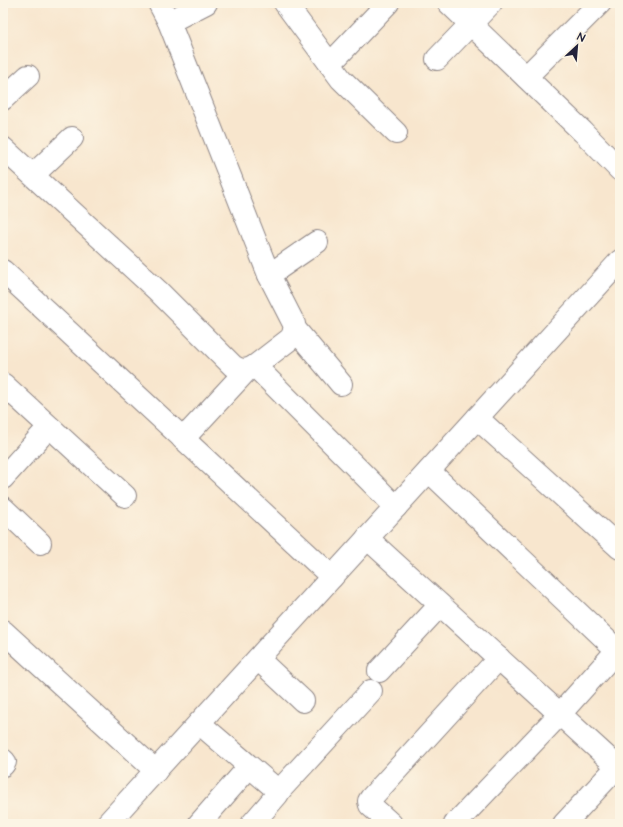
<svg xmlns="http://www.w3.org/2000/svg" width="623" height="827" font-family="'Architects Daughter',sans-serif">
<style>
.lines{fill:none;stroke-linecap:round;stroke-linejoin:round}
.minor-casing{stroke:#8d8484;stroke-width:24}
.minor{stroke:#fff;stroke-width:22}
</style>
<rect width="100%" height="100%" fill="#fcf5e5"/>
<filter id="ink" filterUnits="userSpaceOnUse"><feTurbulence type="fractalNoise" baseFrequency=".025" numOctaves="2"/><feDisplacementMap in="SourceGraphic" scale="8" xChannelSelector="R" yChannelSelector="G"/><feConvolveMatrix kernelMatrix="1 2 1 2 8 2 1 2 1" color-interpolation-filters="sRGB"/></filter>
<filter id="wash" filterUnits="userSpaceOnUse"><feTurbulence type="fractalNoise" baseFrequency=".012" numOctaves="4" result="noise"/><feDisplacementMap in="SourceGraphic" scale="16" xChannelSelector="R" yChannelSelector="G"/><feGaussianBlur stdDeviation="0.9" result="paint"/><feColorMatrix in="noise" values="0 0 0 0 0 0 0 0 0 0 0 0 0 0 0 0 0 1.4 0 .05"/><feComposite in="paint" operator="in"/></filter>
<g filter="url(#wash)">
<rect width="100%" height="100%" fill="#f8e6ce"/>
</g>
<g filter="url(#ink)">
<g class="lines">
<defs>
<g id="minor">
<path d="M159,3L169,22L269,275L294,324C295,330 294,334 290,339L255,366L396,507"/>
<polyline points="285,3 341,79 396,133"/>
<polyline points="449,3 583,132 620,170"/>
<polyline points="169,22 206,3"/>
<polyline points="437,59 491,3"/>
<polyline points="330,64 388,3"/>
<polyline points="526,77 600,3"/>
<polyline points="3,99 28,76"/>
<path d="M3,148L158,291L233,366C241,371 246,371 255,366"/>
<polyline points="33,175 72,138"/>
<polyline points="3,271 332,577"/>
<polyline points="269,275 317,242"/>
<polyline points="295,329 341,384"/>
<polyline points="3,384 125,496"/>
<polyline points="477,418 620,548"/>
<polyline points="183,439 247,370"/>
<polyline points="429,471 617,650"/>
<polyline points="3,478 49,427"/>
<polyline points="3,508 40,543"/>
<polyline points="367,538 620,769"/>
<polyline points="3,631 156,771"/>
<polyline points="258,659 303,701"/>
<polyline points="379,671 440,605"/>
<polyline points="199,723 276,789 280,790 371,691"/>
<polyline points="3,760 5,762 3,765"/>
<polyline points="107,824 620,261"/>
<polyline points="199,824 249,767"/>
<polyline points="252,824 277,795 280,790"/>
<polyline points="391,824 370,805 369,801 371,798 499,658"/>
<polyline points="455,824 560,714 620,647"/>
<polyline points="564,824 617,767"/>
</g>
</defs>
<!-- minor casing -->
<use href="#minor" class="minor-casing"/>
<!-- minor -->
<use href="#minor" class="minor"/>
</g>
</g>
<!-- margin -->
<rect width="623" height="827" fill="none" stroke="#fcf5e5" stroke-width="16"/>
<!-- north arrow -->
<g transform="translate(577 46) rotate(26)" stroke="#fcf5e5" stroke-width="3" paint-order="stroke">
<path d="M0-3L7 15L0 10L-7 15Z" fill="#22223b"/>
<text y="-6" font-size="11" font-weight="bold" text-anchor="middle" fill="#22223b">N</text>
</g>
</svg>
